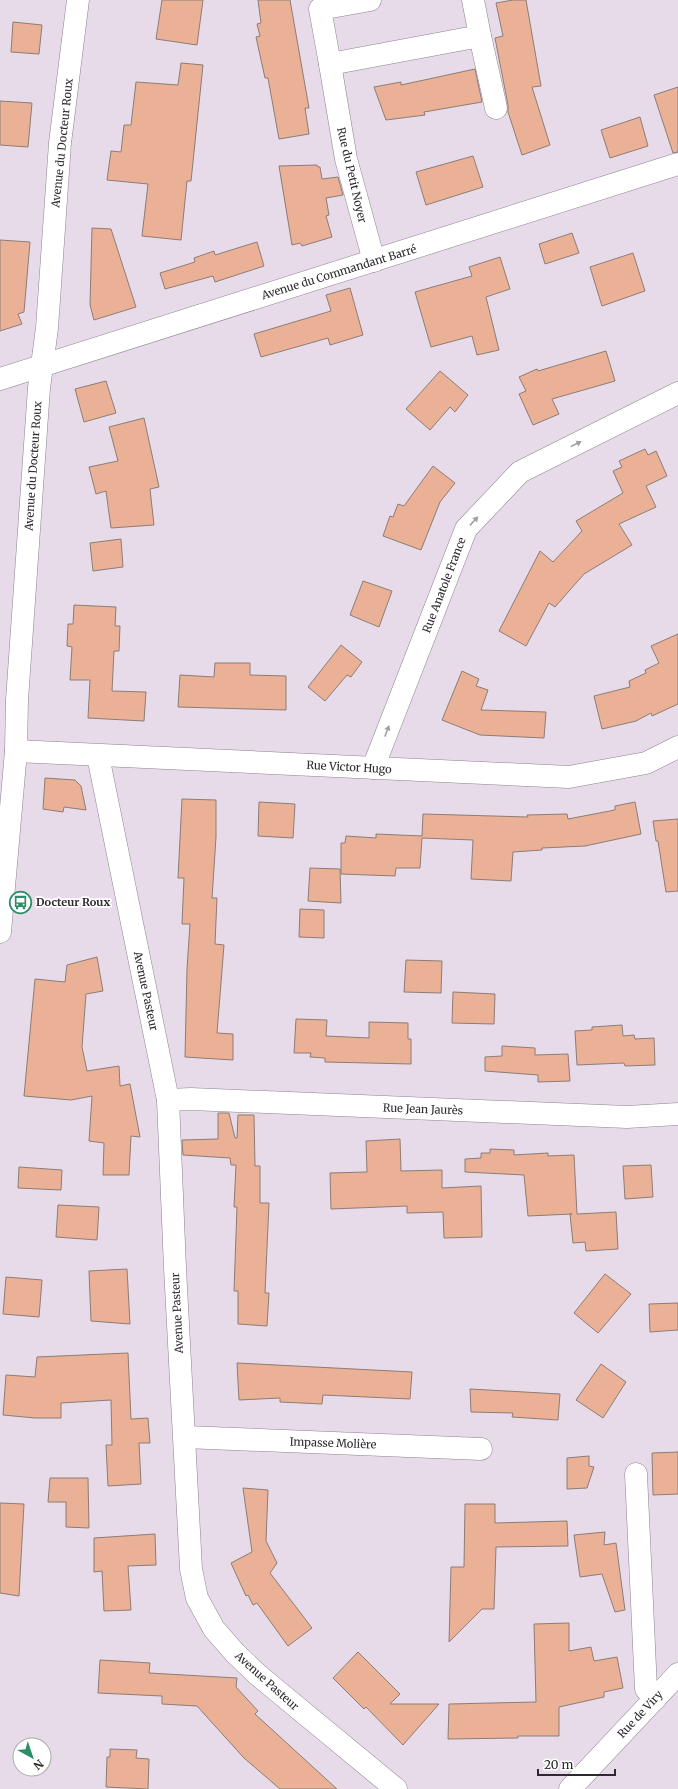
<svg xmlns="http://www.w3.org/2000/svg" width="678" height="1789" font-family="Merriweather,serif">
<style>
.building{fill:#ebb196;stroke:#8d7c75}
.lines{fill:none;stroke-linecap:round;stroke-linejoin:round}
.minor-casing{stroke:#8d8290;stroke-width:23}
.minor{stroke:#fff;stroke-width:22}
.oneway{fill:#a09fa1}
.labels{text-anchor:middle;dominant-baseline:central;stroke-width:3.5;stroke-linejoin:round;paint-order:stroke}
.street-label{font-size:11px;fill:#2d292e;stroke:#fff}
.poi-label{font-size:11px;font-weight:bold;fill:#2d292e;stroke:#fff;text-anchor:start}
</style>
<rect width="100%" height="100%" fill="#e7dbea"/>
<!-- building -->
<g class="building">
<polygon points="162,0 203,0 197,45 156,39"/>
<polygon points="258,0 290,0 309,108 305,108 309,134 279,139 268,78 265,78 256,37 260,36 257,24 261,23"/>
<polygon points="513,0 526,0 541,86 532,87 550,145 522,155 508,112 508,105 495,38 503,36 496,3"/>
<polygon points="13,22 42,25 39,54 11,52"/>
<polygon points="181,63 203,65 191,181 187,181 181,240 142,236 148,184 107,180 111,151 121,152 124,125 131,125 136,82 178,85"/>
<polygon points="475,69 482,102 424,112 425,115 386,120 374,87 401,82 401,85"/>
<polygon points="678,87 678,152 673,153 654,95"/>
<polygon points="0,101 32,103 28,147 0,145"/>
<polygon points="640,117 648,146 610,158 601,130"/>
<polygon points="473,156 483,187 426,205 416,172"/>
<polygon points="317,165 318,167 320,167 322,179 338,177 343,195 326,198 329,215 326,216 332,237 302,246 300,243 292,245 279,166"/>
<polygon points="92,228 111,229 136,307 94,320 90,305"/>
<polygon points="572,233 579,253 545,264 539,244"/>
<polygon points="0,240 30,242 24,312 18,314 22,324 0,331"/>
<polygon points="257,242 264,266 215,282 213,276 165,289 160,273 195,262 194,258 214,251 215,255"/>
<polygon points="633,253 645,291 602,306 590,267"/>
<polygon points="500,257 510,289 486,297 499,350 477,355 472,336 431,347 415,292 472,276 469,267"/>
<polygon points="350,288 363,335 330,345 328,338 261,357 254,334 331,311 326,295"/>
<polygon points="606,351 615,381 552,399 559,414 533,425 519,394 526,391 519,377 537,369 538,371"/>
<polygon points="440,371 468,395 455,412 450,407 430,430 406,409"/>
<polygon points="106,381 116,413 84,422 75,389"/>
<polygon points="144,418 159,487 150,489 154,525 111,528 106,491 96,494 89,467 118,461 109,427"/>
<polygon points="645,449 648,455 656,451 667,476 646,486 656,507 619,524 632,545 584,574 555,607 549,603 526,646 499,631 540,551 553,562 582,531 576,521 623,493 613,471 622,467 619,461"/>
<polygon points="433,466 455,483 440,502 421,550 383,536 390,516 393,517 398,504 404,506"/>
<polygon points="121,539 123,567 93,571 90,543"/>
<polygon points="363,581 392,591 379,627 350,615"/>
<polygon points="74,605 116,607 115,626 120,626 119,651 114,651 112,691 146,692 144,721 88,718 90,680 70,680 72,647 67,646 68,624 73,624"/>
<polygon points="678,634 678,704 652,716 651,713 636,721 602,729 594,696 630,687 629,681 646,673 645,670 659,663 651,646"/>
<polygon points="341,645 362,662 351,677 347,675 325,701 308,687"/>
<polygon points="215,663 250,663 250,675 286,676 286,710 178,707 180,675 214,677"/>
<polygon points="462,671 479,679 476,686 488,690 481,710 546,712 544,738 480,735 442,720"/>
<polygon points="45,778 75,780 81,786 86,810 64,807 63,812 43,809"/>
<polygon points="182,799 216,800 216,837 212,898 217,898 215,944 224,945 217,1033 233,1034 233,1060 185,1057 187,969 190,924 182,924 184,878 178,878"/>
<polygon points="259,802 295,804 293,838 258,836"/>
<polygon points="635,802 641,834 585,846 542,848 542,850 513,852 511,881 471,879 473,840 422,838 420,868 396,868 395,876 341,874 341,843 345,843 346,836 376,838 376,834 422,836 423,814 528,817 527,815 567,814 568,819 615,810 615,806"/>
<polygon points="678,819 678,891 666,892 658,841 656,841 653,821"/>
<polygon points="310,868 340,869 341,903 308,901"/>
<polygon points="300,909 324,910 324,938 299,937"/>
<polygon points="97,957 103,991 86,994 82,1047 87,1071 119,1066 120,1086 130,1084 140,1137 131,1136 129,1175 103,1175 104,1143 89,1141 92,1096 71,1100 24,1096 35,979 65,982 67,965"/>
<polygon points="406,960 442,961 441,993 404,992"/>
<polygon points="453,992 495,994 494,1024 452,1023"/>
<polygon points="296,1019 327,1020 326,1036 369,1038 369,1022 408,1023 408,1039 411,1039 411,1064 325,1062 325,1058 310,1057 311,1053 294,1053"/>
<polygon points="622,1025 623,1036 634,1035 635,1039 654,1038 655,1065 625,1066 624,1063 577,1065 575,1031 592,1030 592,1027"/>
<polygon points="502,1046 535,1048 535,1055 568,1054 570,1081 538,1082 538,1075 485,1071 485,1057 502,1056"/>
<polygon points="218,1113 229,1113 235,1138 237,1138 238,1115 254,1115 255,1166 260,1166 260,1203 269,1203 265,1293 269,1293 267,1326 238,1324 238,1291 234,1291 237,1207 234,1207 236,1165 231,1165 230,1158 183,1155 182,1140 218,1139"/>
<polygon points="400,1139 401,1171 442,1170 442,1188 481,1186 482,1237 444,1238 443,1212 407,1213 407,1206 331,1209 330,1173 367,1172 366,1141"/>
<polygon points="490,1149 514,1150 514,1155 548,1153 548,1156 574,1155 577,1214 616,1212 618,1249 586,1251 585,1242 573,1243 570,1214 572,1214 528,1216 524,1175 465,1172 465,1159 481,1158 481,1153 490,1153"/>
<polygon points="651,1165 653,1197 625,1199 623,1166"/>
<polygon points="19,1167 62,1170 61,1190 18,1188"/>
<polygon points="58,1205 99,1207 97,1240 56,1237"/>
<polygon points="127,1269 130,1324 91,1321 89,1271"/>
<polygon points="605,1274 631,1294 598,1333 574,1313"/>
<polygon points="6,1277 42,1280 39,1317 3,1314"/>
<polygon points="678,1303 678,1330 650,1332 649,1304"/>
<polygon points="128,1353 131,1419 148,1418 150,1443 139,1443 141,1484 108,1486 106,1445 112,1445 111,1400 61,1403 61,1418 35,1418 3,1415 6,1375 35,1377 37,1357"/>
<polygon points="237,1363 412,1372 410,1399 323,1395 322,1404 280,1402 280,1398 239,1400"/>
<polygon points="601,1364 626,1382 603,1418 576,1400"/>
<polygon points="470,1389 560,1394 558,1420 512,1417 513,1413 471,1412"/>
<polygon points="678,1452 678,1494 653,1495 652,1453"/>
<polygon points="589,1456 589,1466 594,1467 587,1488 567,1489 567,1458"/>
<polygon points="50,1478 88,1478 89,1528 66,1527 66,1502 48,1502"/>
<polygon points="243,1488 268,1490 266,1541 277,1563 270,1573 312,1628 288,1646 257,1603 253,1605 248,1595 246,1596 231,1563 252,1552"/>
<polygon points="0,1503 24,1504 19,1596 0,1593"/>
<polygon points="465,1504 495,1504 495,1523 567,1521 568,1546 496,1547 494,1609 482,1609 449,1642 451,1567 464,1567"/>
<polygon points="605,1532 604,1545 616,1543 625,1610 615,1612 602,1574 580,1577 574,1535"/>
<polygon points="155,1534 156,1565 128,1566 131,1610 104,1611 102,1571 94,1572 94,1538"/>
<polygon points="569,1623 569,1651 591,1647 594,1661 617,1657 623,1688 604,1692 604,1697 559,1707 559,1736 518,1736 518,1738 448,1739 449,1704 536,1702 534,1624"/>
<polygon points="358,1652 400,1694 390,1704 439,1704 403,1745 366,1707 364,1709 333,1678"/>
<polygon points="100,1660 150,1663 149,1673 237,1678 236,1687 258,1711 255,1714 337,1789 280,1789 244,1758 197,1706 162,1704 162,1696 98,1693"/>
<polygon points="110,1749 137,1750 136,1758 149,1759 148,1789 106,1787 107,1757 110,1757"/>
</g>
<g class="lines">
<defs>
<g id="minor">
<polyline points="370,0 320,9 330,64 480,36 473,0"/>
<polyline points="480,36 496,108"/>
<polyline points="330,64 346,159 374,261"/>
<polyline points="0,379 678,164"/>
<polyline points="16,751 569,777 646,763 678,747"/>
<polyline points="98,756 168,1100 175,1268 191,1569 197,1598 214,1629 235,1653 258,1675 396,1789"/>
<polyline points="373,768 466,529 520,472 678,393"/>
<polyline points="0,932 16,751 17,700 39,388 47,328 60,143 78,0"/>
<polyline points="168,1100 191,1099 627,1117 678,1114"/>
<polyline points="185,1437 481,1449"/>
<polyline points="636,1474 646,1689 655,1699"/>
<polyline points="570,1789 678,1674"/>
</g>
</defs>
<!-- minor casing -->
<use href="#minor" class="minor-casing"/>
<!-- minor -->
<use href="#minor" class="minor"/>
</g>
<!-- one-way arrows -->
<defs><path id="oneway-solid" d="M-6-.8H1V-3.2L6.5 0L1 3.2V.8H-6Z"/></defs>
<g class="oneway">
<use href="#oneway-solid" transform="translate(576 444) rotate(-26)"/>
<use href="#oneway-solid" transform="translate(474 521) rotate(-47)"/>
<use href="#oneway-solid" transform="translate(387 731) rotate(-69)"/>
</g>
<!-- icons -->
<defs>
<symbol id="bus-ring" viewBox="-11 -11 22 22"><circle r="9.5" fill="#fff" stroke="#2c8e68" stroke-width="1.5"/><path d="M-5-6H5V4H4V6H2V4H-2V6H-4V4H-5ZM-3.5-4V0h7V-4ZM-3.5 1.2v1.5H-2V1.2ZM2 1.2v1.5H3.5V1.2Z" fill="#2c8e68"/></symbol>
</defs>
<g fill-rule="evenodd">
<use href="#bus-ring" x="8" y="890" width="25" height="25"/>
</g>
<g class="labels">
<!-- street labels -->
<g class="street-label">
<text transform="translate(62 143) rotate(-84)">Avenue du Docteur Roux</text>
<text transform="translate(352 175) rotate(77)">Rue du Petit Noyer</text>
<text transform="translate(339 272) rotate(-17)">Avenue du Commandant Barré</text>
<text transform="translate(33 466) rotate(-86)">Avenue du Docteur Roux</text>
<text transform="translate(444 585) rotate(-69)">Rue Anatole France</text>
<text transform="translate(349 767) rotate(3)">Rue Victor Hugo</text>
<text transform="translate(146 991) rotate(78)">Avenue Pasteur</text>
<text transform="translate(423 1109) rotate(2)">Rue Jean Jaurès</text>
<text transform="translate(177 1313) rotate(-93)">Avenue Pasteur</text>
<text transform="translate(333 1443) rotate(2)">Impasse Molière</text>
<text transform="translate(267 1681) rotate(42)">Avenue Pasteur</text>
<text transform="translate(640 1714) rotate(-47)">Rue de Viry</text>
</g>
<!-- poi labels -->
<g class="poi-label">
<text x="36" y="902">Docteur Roux</text>
</g>
</g>
<!-- north arrow -->
<g transform="translate(32 1757) rotate(140)"><circle r="19" fill="#ffffff" stroke="#aba9ab"/>
<path d="M0-3L7 15L0 10L-7 15Z" fill="#2c8e68"/>
<text y="-6" font-size="11" font-weight="bold" text-anchor="middle" fill="#2d292e">N</text>
</g>
<!-- scale -->
<path d="M538 1769v6h77v-6" fill="none" stroke="#2d292e" stroke-width="2"/>
<text x="544" y="1769" font-size="12" fill="#2d292e" stroke="#ffffff" stroke-width="3" paint-order="stroke">20 m</text>
</svg>
